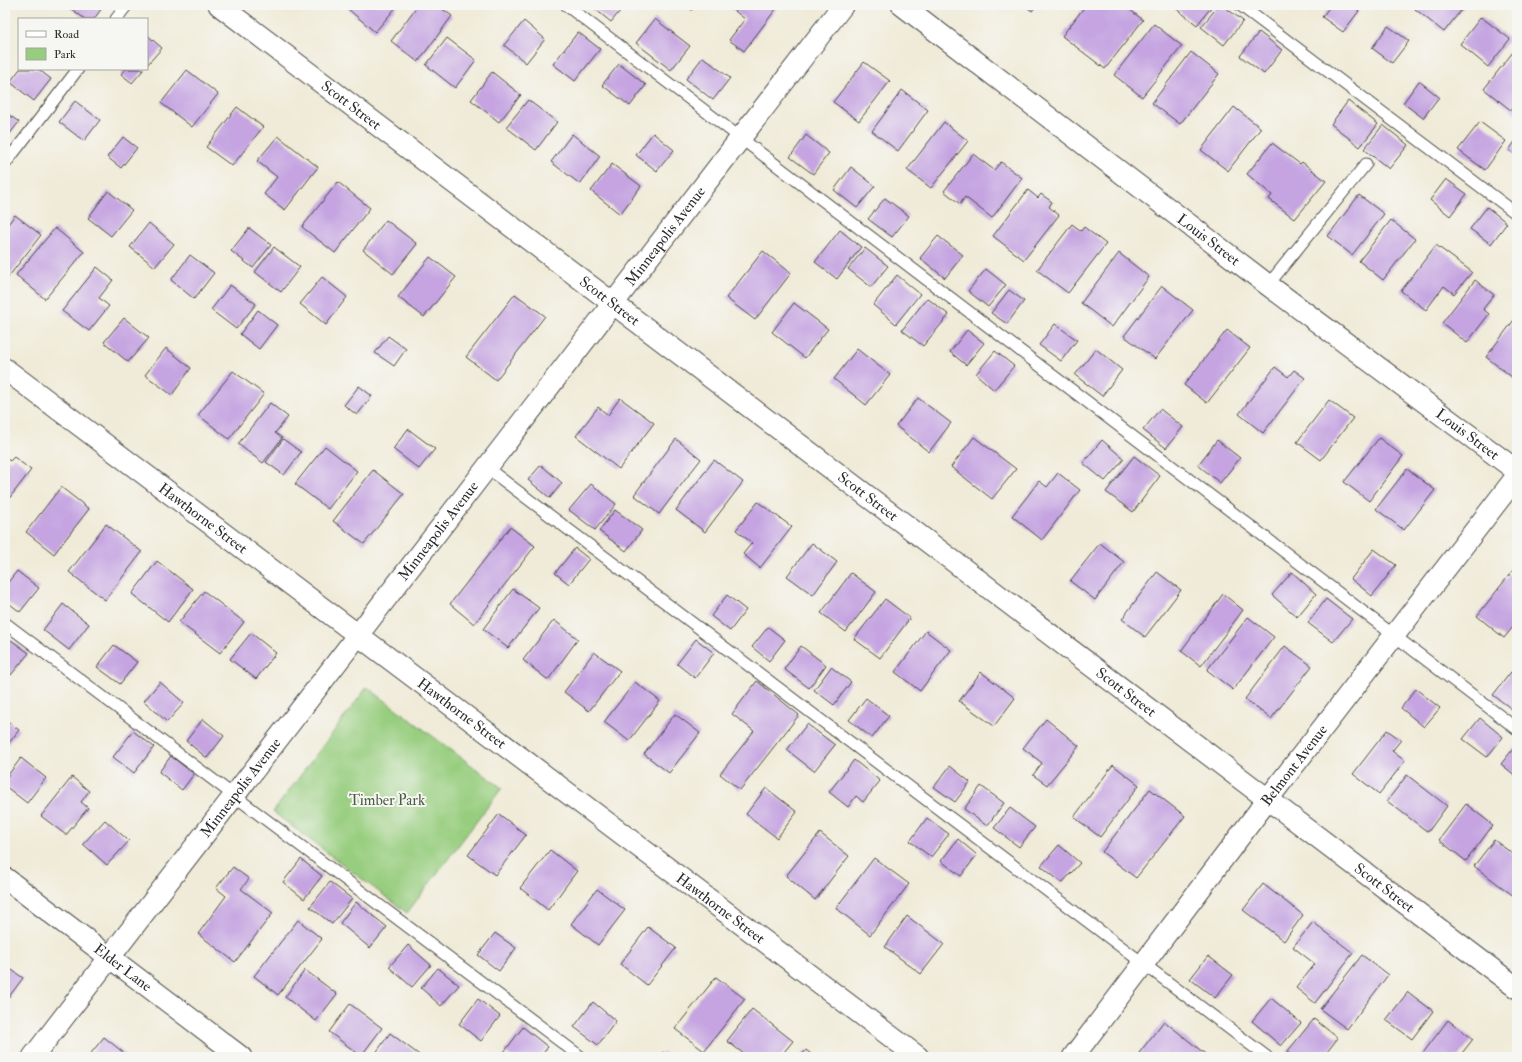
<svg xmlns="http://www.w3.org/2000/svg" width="1522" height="1062" font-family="'IM FELL Double Pica',serif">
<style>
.green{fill:#97cd7e;stroke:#617c54}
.building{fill:#c5a4e1}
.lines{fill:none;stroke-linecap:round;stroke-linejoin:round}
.service-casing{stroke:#494845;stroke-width:13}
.minor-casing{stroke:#494845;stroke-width:23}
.service{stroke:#fff;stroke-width:11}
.minor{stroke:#fff;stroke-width:21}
.labels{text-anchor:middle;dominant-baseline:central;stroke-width:4;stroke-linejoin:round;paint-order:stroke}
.street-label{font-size:15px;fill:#2b2b2b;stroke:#f6f6f2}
.park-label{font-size:15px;fill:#4b5c44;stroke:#f6f6f2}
</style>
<rect width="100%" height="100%" fill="#f6f6f2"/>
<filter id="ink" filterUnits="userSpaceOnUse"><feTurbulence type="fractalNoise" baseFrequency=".025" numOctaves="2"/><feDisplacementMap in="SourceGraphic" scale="8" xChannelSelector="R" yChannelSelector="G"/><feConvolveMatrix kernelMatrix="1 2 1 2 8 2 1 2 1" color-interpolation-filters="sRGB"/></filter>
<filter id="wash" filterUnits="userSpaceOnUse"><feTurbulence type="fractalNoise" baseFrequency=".012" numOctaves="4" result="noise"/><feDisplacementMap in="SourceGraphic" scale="16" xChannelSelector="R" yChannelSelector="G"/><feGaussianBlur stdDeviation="0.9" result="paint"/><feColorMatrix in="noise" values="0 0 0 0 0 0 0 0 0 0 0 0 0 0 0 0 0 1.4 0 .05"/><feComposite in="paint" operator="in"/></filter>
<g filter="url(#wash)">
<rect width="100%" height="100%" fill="#f0ebd8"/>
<!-- green -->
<polygon class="green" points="367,687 502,788 407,913 273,812"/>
<g id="blocks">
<!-- building -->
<g class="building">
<polygon points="66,5 104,5 94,19 85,19"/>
<polygon points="351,5 398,5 375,32 348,9"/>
<polygon points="418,5 437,5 452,16 418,62 391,41"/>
<polygon points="599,5 625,5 611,22 595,9"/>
<polygon points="685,5 696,5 692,10"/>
<polygon points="733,5 779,5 744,51 729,40 745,19 731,8"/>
<polygon points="1024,5 1036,5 1032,11"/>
<polygon points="1086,5 1124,5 1143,20 1105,69 1062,36"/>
<polygon points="1176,5 1213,5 1197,25 1174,7"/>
<polygon points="1219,5 1222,5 1243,21 1224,45 1201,27"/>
<polygon points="1331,5 1352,5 1359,11 1343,32 1322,17"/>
<polygon points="1419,5 1465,5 1444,32 1415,9"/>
<polygon points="1481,17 1510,39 1488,67 1460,44"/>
<polygon points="655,19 690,46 671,70 636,43"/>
<polygon points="524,21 545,39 526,63 504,45"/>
<polygon points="1154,24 1182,46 1142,97 1114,75"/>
<polygon points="1388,26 1409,41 1392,63 1372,48"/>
<polygon points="578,32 600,49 575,81 553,64"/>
<polygon points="1259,32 1282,50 1264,74 1240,56"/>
<polygon points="147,35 162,48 147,65"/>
<polygon points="447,38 476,60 455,88 426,65"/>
<polygon points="1517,47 1517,115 1484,89"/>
<polygon points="1191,52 1219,74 1180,124 1152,103"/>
<polygon points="703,57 730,78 713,100 686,79"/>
<polygon points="864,62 890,81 859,121 833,102"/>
<polygon points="619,64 646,85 630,106 602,85"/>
<polygon points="20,69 38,69 51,79 34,101 10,82"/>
<polygon points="125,69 144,69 132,83 121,74"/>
<polygon points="187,70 218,94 192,127 161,103"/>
<polygon points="492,72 521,95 499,122 471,100"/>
<polygon points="1419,81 1439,97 1423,118 1403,103"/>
<polygon points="902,90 928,110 898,151 872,131"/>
<polygon points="528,100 557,122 536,150 506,127"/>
<polygon points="75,101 100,120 84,141 59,122"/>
<polygon points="1348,101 1378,124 1360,147 1331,124"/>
<polygon points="237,107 263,127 232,166 206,147"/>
<polygon points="1234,107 1261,128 1228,171 1201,150"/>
<polygon points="5,112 19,122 5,140"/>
<polygon points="944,122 968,141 931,188 907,170"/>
<polygon points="1480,122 1506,141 1485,170 1458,150"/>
<polygon points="1383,125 1408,145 1389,169 1364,149"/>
<polygon points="653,133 674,150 657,171 636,155"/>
<polygon points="572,134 600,156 580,184 551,162"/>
<polygon points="806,135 829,153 813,174 790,157"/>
<polygon points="278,136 318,167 285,210 264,194 277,177 257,161"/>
<polygon points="123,137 137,148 121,168 107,157"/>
<polygon points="1517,139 1517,156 1509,150"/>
<polygon points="1272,143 1300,164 1302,162 1326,181 1295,219 1269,199 1272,195 1247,174"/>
<polygon points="973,154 994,170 1001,162 1022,178 992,218 965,197 960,204 944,191"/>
<polygon points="612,164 641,186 620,214 591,191"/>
<polygon points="851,167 875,186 857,208 834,190"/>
<polygon points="1446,179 1467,194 1450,216 1430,200"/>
<polygon points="338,182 370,208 335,253 302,227"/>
<polygon points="1028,190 1038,198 1041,194 1052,202 1049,207 1059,215 1024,260 993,236"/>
<polygon points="108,191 132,210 111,236 88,218"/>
<polygon points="1359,195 1384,214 1352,255 1328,236"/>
<polygon points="885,198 909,216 892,237 868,219"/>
<polygon points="1487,207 1507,223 1491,244 1470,229"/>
<polygon points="15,215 41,235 6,280 5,228"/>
<polygon points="386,220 417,244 393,274 363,250"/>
<polygon points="1391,220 1415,239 1383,280 1359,261"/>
<polygon points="149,223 174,244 155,267 130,247"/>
<polygon points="1072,224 1081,231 1084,227 1106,244 1068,293 1037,270"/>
<polygon points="55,228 84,252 45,299 16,275"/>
<polygon points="249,228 271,245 253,268 231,251"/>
<polygon points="840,230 861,247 837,279 815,262"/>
<polygon points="938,236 963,255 945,278 920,258"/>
<polygon points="1436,245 1472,272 1454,294 1444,286 1426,310 1401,291"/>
<polygon points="274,247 300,267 281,292 255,272"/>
<polygon points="865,248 888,266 871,287 848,269"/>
<polygon points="763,251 791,273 755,320 726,298"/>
<polygon points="1119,253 1149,277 1112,327 1081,303"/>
<polygon points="190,255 214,273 194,299 171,280"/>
<polygon points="430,257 456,277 424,317 398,297"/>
<polygon points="97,267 113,280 99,298 109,306 89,331 62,311"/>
<polygon points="986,269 1006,285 988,307 968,291"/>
<polygon points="897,275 920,294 896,324 873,305"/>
<polygon points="322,277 347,297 326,325 300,304"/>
<polygon points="1475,280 1494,295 1483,309 1489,314 1467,343 1442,323"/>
<polygon points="230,285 256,304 236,329 211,310"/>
<polygon points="1162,286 1193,310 1155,359 1124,336"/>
<polygon points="1009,290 1024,301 1007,324 991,313"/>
<polygon points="515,294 545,316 496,380 466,357"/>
<polygon points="927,298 949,315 923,346 902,330"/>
<polygon points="794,303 828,329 805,358 772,332"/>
<polygon points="258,310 277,325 259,349 240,334"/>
<polygon points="1517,316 1517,381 1486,357"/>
<polygon points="124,318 149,338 128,362 104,342"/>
<polygon points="1055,324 1077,340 1061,361 1039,345"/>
<polygon points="967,330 984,343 966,365 950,352"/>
<polygon points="1227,330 1250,348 1207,403 1184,385"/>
<polygon points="388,336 406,349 394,366 375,353"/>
<polygon points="166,348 191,368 172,395 145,375"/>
<polygon points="857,349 890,375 866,405 834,379"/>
<polygon points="1096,349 1122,370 1102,396 1075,375"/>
<polygon points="995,351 1014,366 994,390 976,374"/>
<polygon points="1275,367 1288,377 1294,370 1305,378 1263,433 1239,414"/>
<polygon points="233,371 264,394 229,439 198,415"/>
<polygon points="359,386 372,396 357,415 344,405"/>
<polygon points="620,398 654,423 619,469 576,436 598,407 608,415"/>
<polygon points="918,398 951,423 929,452 896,426"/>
<polygon points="1329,400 1353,418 1321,460 1297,442"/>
<polygon points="270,403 288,417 275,433 282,438 263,463 238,444"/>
<polygon points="1160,409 1183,427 1166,448 1143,430"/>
<polygon points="408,429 435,449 419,469 393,449"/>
<polygon points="974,437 1016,469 992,499 951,467"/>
<polygon points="1379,438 1403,456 1369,501 1344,482"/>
<polygon points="283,439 301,452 284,475 266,462"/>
<polygon points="676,439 701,459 659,514 634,495"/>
<polygon points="1102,440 1124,459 1105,481 1083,463"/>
<polygon points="1217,440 1240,458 1220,483 1198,465"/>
<polygon points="325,446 357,471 328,509 295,484"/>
<polygon points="1134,456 1160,476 1133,512 1106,492"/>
<polygon points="5,457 10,461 14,457 31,470 8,500 5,498"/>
<polygon points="714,460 743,482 705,532 676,510"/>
<polygon points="541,465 562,483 550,498 528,480"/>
<polygon points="1407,469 1435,490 1404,530 1376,509"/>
<polygon points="373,470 404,494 364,544 333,521"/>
<polygon points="1058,473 1080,490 1042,540 1012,516 1039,481 1047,487"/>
<polygon points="591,484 616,504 595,530 569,510"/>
<polygon points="61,487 89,509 54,554 26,532"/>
<polygon points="758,502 792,527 760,568 743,554 752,543 736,530"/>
<polygon points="615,510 642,530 626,551 599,531"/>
<polygon points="106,524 142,552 105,600 69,572"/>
<polygon points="510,527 535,546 474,624 450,604"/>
<polygon points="812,543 837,562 813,595 787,576"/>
<polygon points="1100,543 1124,562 1095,600 1070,581"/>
<polygon points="575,548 589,559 569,584 555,573"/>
<polygon points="1374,549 1396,565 1372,596 1351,579"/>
<polygon points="157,561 193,589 168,622 132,594"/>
<polygon points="1517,565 1517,622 1504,638 1477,616"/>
<polygon points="17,571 39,588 20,612 5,600 5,586"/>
<polygon points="1157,572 1181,590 1145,637 1122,619"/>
<polygon points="1292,572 1316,594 1297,617 1272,595"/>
<polygon points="851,573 876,592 846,632 821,613"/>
<polygon points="513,589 539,608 508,648 483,629"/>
<polygon points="204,591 244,622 220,653 179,622"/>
<polygon points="1223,594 1243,610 1201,666 1181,651"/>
<polygon points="727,595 746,610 730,631 711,616"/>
<polygon points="885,599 910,618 880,658 854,639"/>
<polygon points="1326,599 1352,619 1333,642 1308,623"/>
<polygon points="63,604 89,624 69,650 43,630"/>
<polygon points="1248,617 1274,637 1233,690 1207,670"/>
<polygon points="554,620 578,639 548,680 523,660"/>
<polygon points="768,627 785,640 769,661 752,647"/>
<polygon points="926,631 951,650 920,691 895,672"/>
<polygon points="251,633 276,653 256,679 230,659"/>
<polygon points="696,639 714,653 695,678 677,664"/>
<polygon points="11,640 29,653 11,675 5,671 5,647"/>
<polygon points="114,645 137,662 120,684 97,667"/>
<polygon points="801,646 826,665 809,688 784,669"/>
<polygon points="1285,646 1312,666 1271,719 1245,699"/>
<polygon points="594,652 620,671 589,711 564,692"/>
<polygon points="831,667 851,682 834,705 814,690"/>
<polygon points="981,672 1015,698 994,726 959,701"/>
<polygon points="1511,672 1517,676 1517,706 1513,710 1493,695"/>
<polygon points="757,681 799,715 740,790 720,774 754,731 732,714"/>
<polygon points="160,682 184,703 167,722 144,701"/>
<polygon points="635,682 660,701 629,741 604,722"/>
<polygon points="1416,689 1440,708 1424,727 1401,708"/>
<polygon points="866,698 889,716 872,738 849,720"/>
<polygon points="675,714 700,733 669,773 644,754"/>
<polygon points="1480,718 1503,737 1487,757 1463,739"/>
<polygon points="5,719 19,730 5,748"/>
<polygon points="203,719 224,736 207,758 186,741"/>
<polygon points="1046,719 1079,746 1047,785 1033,775 1042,763 1023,748"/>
<polygon points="807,724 835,745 814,771 787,750"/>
<polygon points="1387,730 1401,740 1392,751 1405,761 1379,794 1353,774"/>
<polygon points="133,731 154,747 134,773 113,757"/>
<polygon points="1517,744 1517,777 1501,764"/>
<polygon points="171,756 194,774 182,790 159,772"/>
<polygon points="21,758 46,778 27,803 5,786 5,779"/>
<polygon points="854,760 880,781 863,802 856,796 848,807 829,792"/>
<polygon points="1113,765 1139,785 1100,837 1074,817"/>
<polygon points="950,766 970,782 955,802 934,787"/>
<polygon points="1407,775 1447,806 1428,832 1387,801"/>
<polygon points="72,777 89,791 81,802 88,808 66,835 41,816"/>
<polygon points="981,786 1004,803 987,826 964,809"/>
<polygon points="766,788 797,812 777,838 746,814"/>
<polygon points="1150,789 1185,816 1136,878 1102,852"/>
<polygon points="1466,804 1493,825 1466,861 1439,840"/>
<polygon points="1010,808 1035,827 1019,847 994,828"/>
<polygon points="499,814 526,835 495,875 468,855"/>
<polygon points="927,818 949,834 931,857 910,841"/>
<polygon points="105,820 129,841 107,865 83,844"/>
<polygon points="820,833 849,856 815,900 786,876"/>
<polygon points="958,839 977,855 961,876 941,861"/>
<polygon points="1494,840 1517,857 1517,894 1515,897 1474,866"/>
<polygon points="1059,845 1080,863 1062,883 1041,866"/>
<polygon points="550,850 577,871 548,910 520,888"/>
<polygon points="874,858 909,884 870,935 836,908"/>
<polygon points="301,859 322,876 304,899 283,882"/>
<polygon points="233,867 249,879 241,889 273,913 235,962 198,934 226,896 216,888"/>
<polygon points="330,882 352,899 332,924 310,907"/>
<polygon points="1263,884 1303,915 1284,941 1243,910"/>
<polygon points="597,889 625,910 598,945 571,924"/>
<polygon points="356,902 387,927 370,948 340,923"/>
<polygon points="907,916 944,944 921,974 885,947"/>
<polygon points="298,920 322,939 278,995 254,976"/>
<polygon points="1313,922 1353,953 1315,1003 1296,988 1315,964 1293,947"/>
<polygon points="648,927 676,948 647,985 620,964"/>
<polygon points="495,933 516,948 499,971 478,955"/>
<polygon points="408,945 431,965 412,987 389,967"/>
<polygon points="1362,955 1388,975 1347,1029 1320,1009"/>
<polygon points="1208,956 1233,975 1215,998 1190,979"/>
<polygon points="5,965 23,978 5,1002"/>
<polygon points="438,968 459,985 441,1006 421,988"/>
<polygon points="305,970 337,994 316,1021 285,997"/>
<polygon points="716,977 745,999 704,1051 675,1029"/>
<polygon points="1408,992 1433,1011 1412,1039 1386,1020"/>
<polygon points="1271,998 1301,1023 1281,1046 1252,1021"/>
<polygon points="478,999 500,1016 481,1041 459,1024"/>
<polygon points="593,1002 616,1021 598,1045 574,1027"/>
<polygon points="350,1004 382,1028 361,1056 329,1032"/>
<polygon points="752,1009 793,1041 780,1057 748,1057 727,1041"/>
<polygon points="1314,1019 1338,1038 1323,1057 1294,1057 1287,1052"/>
<polygon points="1448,1020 1473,1039 1459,1057 1420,1057"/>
<polygon points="1164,1021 1209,1057 1145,1057 1139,1053"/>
<polygon points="523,1027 548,1047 540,1057 512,1057 504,1052"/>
<polygon points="390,1033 422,1057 373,1057"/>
<polygon points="104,1037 129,1057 88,1057"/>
<polygon points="806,1050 815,1057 800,1057"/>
<polygon points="663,1052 669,1057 659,1057"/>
</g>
</g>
</g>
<g filter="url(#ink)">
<use href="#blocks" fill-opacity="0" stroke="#494845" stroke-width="1"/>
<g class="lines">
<defs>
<g id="service">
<polyline points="566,5 1517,729"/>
<polyline points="1240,5 1517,214"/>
<polyline points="116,19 127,5"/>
<polyline points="5,164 78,69"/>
<polyline points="1268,285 1366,164"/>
<polyline points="487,468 1267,1057"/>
<polyline points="5,623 581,1057"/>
</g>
<g id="minor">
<path id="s1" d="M219,5L1517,988"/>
<path id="s2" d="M902,5L1268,285L1517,471"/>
<path id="s3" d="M5,369L918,1057"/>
<path id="s4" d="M5,878L241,1057"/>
<path id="s5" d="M33,1057L843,5"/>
<path id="s6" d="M1073,1057L1268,799L1517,476"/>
</g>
</defs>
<!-- service casing -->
<use href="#service" class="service-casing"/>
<!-- minor casing -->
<use href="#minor" class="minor-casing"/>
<!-- service -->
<use href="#service" class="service"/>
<!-- minor -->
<use href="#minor" class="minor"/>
</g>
</g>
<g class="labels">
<!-- street labels -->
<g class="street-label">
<text stroke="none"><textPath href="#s1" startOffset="166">Scott Street</textPath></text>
<text stroke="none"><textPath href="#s5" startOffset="1036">Minneapolis Avenue</textPath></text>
<text stroke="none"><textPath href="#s2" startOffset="386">Louis Street</textPath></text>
<text stroke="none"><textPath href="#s1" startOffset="490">Scott Street</textPath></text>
<text stroke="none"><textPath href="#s2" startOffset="710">Louis Street</textPath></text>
<text stroke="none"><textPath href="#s1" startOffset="814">Scott Street</textPath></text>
<text stroke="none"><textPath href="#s3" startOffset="248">Hawthorne Street</textPath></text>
<text stroke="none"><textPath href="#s5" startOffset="664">Minneapolis Avenue</textPath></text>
<text stroke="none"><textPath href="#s1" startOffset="1138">Scott Street</textPath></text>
<text stroke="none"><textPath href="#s3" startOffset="572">Hawthorne Street</textPath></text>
<text stroke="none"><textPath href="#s6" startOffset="366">Belmont Avenue</textPath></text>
<text stroke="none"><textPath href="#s5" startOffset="340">Minneapolis Avenue</textPath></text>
<text stroke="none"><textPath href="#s1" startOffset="1462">Scott Street</textPath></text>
<text stroke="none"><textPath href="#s3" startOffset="896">Hawthorne Street</textPath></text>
<text stroke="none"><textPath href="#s4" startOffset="148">Elder Lane</textPath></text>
</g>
<!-- park labels -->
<g class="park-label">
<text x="387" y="800">Timber Park</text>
</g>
</g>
<!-- margin -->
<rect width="1522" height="1062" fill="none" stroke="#f6f6f2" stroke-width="20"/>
<!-- legend -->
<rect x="18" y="18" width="130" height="52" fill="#f6f6f2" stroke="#a5a5a2"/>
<rect x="26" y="31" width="20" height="6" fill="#ffffff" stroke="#a5a5a2"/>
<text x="54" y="38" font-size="12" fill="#2b2b2b">Road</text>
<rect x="26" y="48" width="20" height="12" fill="#97cd7e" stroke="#a5a5a2"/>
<text x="54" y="58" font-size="12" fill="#2b2b2b">Park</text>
</svg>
